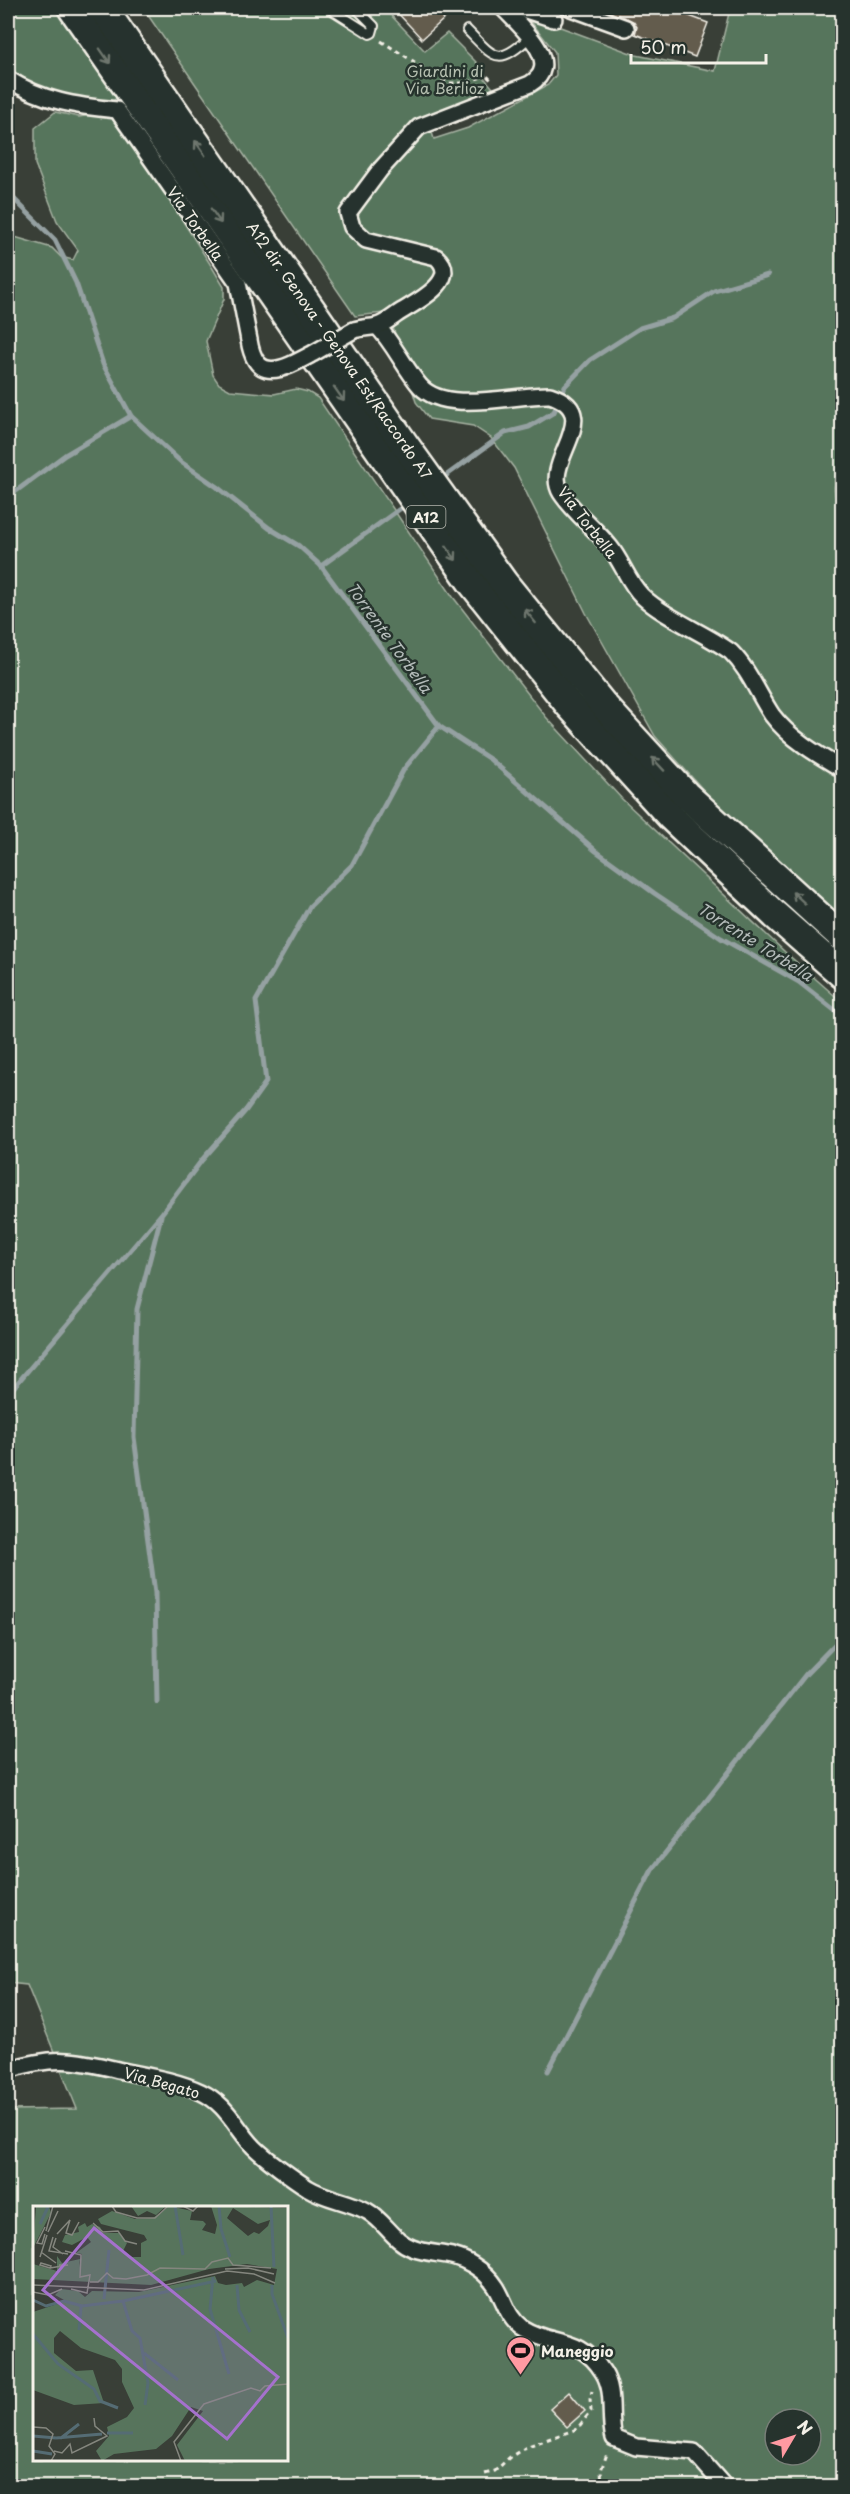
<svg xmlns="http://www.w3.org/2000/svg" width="850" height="2494" font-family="'Playpen Sans',sans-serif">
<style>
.green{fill:#57745c;stroke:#a6b2a2;stroke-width:1.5;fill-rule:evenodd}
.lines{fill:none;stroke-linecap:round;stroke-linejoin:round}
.stream{stroke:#95a1a2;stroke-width:5}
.building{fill:#645c4e;stroke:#f4f1e8;stroke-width:1.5}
.lane-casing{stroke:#f4f1e8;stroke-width:12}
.street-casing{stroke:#f4f1e8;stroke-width:20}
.highway-casing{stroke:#f4f1e8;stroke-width:32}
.path{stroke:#f4f1e8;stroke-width:3;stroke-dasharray:4.5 4.5;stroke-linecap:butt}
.lane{stroke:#26332d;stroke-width:8}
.street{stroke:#26332d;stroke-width:15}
.highway{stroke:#26332d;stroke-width:27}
.street-bridge-casing{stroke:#f4f1e8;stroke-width:20;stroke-linecap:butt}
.street-bridge{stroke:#26332d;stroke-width:15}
.oneway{stroke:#6e766e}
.labels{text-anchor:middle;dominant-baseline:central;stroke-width:5;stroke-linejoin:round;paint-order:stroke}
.shield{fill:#26332d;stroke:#b6b8b0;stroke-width:1.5}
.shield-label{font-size:14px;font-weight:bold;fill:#f4f1e8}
.park-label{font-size:15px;fill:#b5bfb0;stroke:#26332d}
.street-label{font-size:15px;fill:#f4f1e8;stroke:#26332d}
.poi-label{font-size:15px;font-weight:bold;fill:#f4f1e8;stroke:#26332d;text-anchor:start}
.water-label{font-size:16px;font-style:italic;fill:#b4bcba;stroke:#26332d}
.inset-river{fill:none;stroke:#556c74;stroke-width:3}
.inset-road{fill:none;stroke:#84867e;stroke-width:1.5}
.view{fill:#a571cd;fill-opacity:0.15;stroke:#a571cd;stroke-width:3}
.inset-edge{fill:none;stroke:#f4f1e8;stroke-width:3}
</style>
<rect width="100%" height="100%" fill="#393f37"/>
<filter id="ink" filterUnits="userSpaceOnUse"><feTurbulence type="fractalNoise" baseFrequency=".0167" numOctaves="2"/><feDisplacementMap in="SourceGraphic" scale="12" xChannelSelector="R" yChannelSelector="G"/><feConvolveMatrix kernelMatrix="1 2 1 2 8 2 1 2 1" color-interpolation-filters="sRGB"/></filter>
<g filter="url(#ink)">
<!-- green -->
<g class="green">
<path d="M8,8H64L123,92L113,101C73,99 44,91 9,70Z"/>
<path d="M143,8H384L425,51L447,33L483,69L480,73L498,94L458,110L427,116L434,139L468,128L548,85L556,75L555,52L525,14L636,55L715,71L730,9L727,8H842V465C833,478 831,496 842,509V925L758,851L655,736L586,613L514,468L491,438L473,426L429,419L416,402L393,327L384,313L355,316Z"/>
<path d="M55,112L79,117L102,113L112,118L128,135L212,267L224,287V299L206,341L213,375L219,384L230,390L274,394L296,389L308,392L318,398L453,597L546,717L622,799L785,952L842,1002V2486H8V2110L77,2109L27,1985L8,1983V235L52,248L61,257L73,260L78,250L57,221L35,164V128ZM34,2208H286V2460H34ZM775,2419H811V2455H775Z"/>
</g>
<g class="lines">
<!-- stream -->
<g class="stream">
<polyline points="8,193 55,240 76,283 103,364 131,416 181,462 217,487 269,528 299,546 321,566 439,726 491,760 596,851 654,893 721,938 799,982 842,1016"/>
<polyline points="440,480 505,433 529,427 554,412 565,386 590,360 640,328 673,318 714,291 768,275"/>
<polyline points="8,497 65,455 131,416"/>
<polyline points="321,566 408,503"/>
<polyline points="8,1394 162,1213 202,1160 246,1110 266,1082 256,1001 310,906 352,865 404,769 439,726"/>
<polyline points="157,1702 155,1593 134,1437 137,1309 161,1216"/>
<polyline points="548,2071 652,1870 806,1674 842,1637"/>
</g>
</g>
<!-- building -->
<g class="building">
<polygon points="393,8 456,8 422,39"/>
<polygon points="598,8 668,8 708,23 695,57 635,34 637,27 633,21"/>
<polygon points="569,2392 585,2411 567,2427 550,2409"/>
</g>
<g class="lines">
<defs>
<g id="lane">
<polyline points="329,8 370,34 372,33 374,26 356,8"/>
<path d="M467,30C495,58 497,67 530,37"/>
</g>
<g id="street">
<polyline points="520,8 554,19"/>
<polyline points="571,8 626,28"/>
<path d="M8,79C42,101 76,106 117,110L238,283L249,340"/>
<path d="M377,326C394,344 404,367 420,386C446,415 515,394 550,395C607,414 541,461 561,493C574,513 595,528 610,547C622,562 628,582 642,596C665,618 705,633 731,652C749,670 758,694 772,715C789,738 818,755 842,769"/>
<path d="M354,330C363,327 369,328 377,326C385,324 395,315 402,311C417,302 462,279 436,257L366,240L352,227L348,213L380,170L419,127L530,84C565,63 519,25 503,8"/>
<path d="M8,2070C52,2056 74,2059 118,2070C146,2076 175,2080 201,2092C227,2104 235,2127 254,2147C266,2159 294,2179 308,2188C326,2199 348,2201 367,2211C385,2221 393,2241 412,2248C433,2256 451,2251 473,2265C481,2270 491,2279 496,2287C505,2301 507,2317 522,2328C552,2347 580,2335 603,2372C616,2392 608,2417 614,2438L636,2447L694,2452L724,2486"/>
</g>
<g id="highway">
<polyline points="72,8 472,583 570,706 671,817 775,915 842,974"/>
<polyline points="103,8 405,445 504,583 605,707 686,795 842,937"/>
</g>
</defs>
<!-- lane casing -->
<use href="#lane" class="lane-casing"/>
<!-- street casing -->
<use href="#street" class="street-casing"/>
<!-- highway casing -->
<use href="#highway" class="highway-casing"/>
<!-- path -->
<g class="path">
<polyline points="381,41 448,83 466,83 486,75"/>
<polyline points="481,70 492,81"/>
<polyline points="485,2474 495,2471 510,2457 528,2446 577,2429 591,2411 590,2399 592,2391"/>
<polyline points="602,2486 601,2470 607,2454"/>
<polyline points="666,2486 674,2486"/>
</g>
<!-- lane -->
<use href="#lane" class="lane"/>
<!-- street -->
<use href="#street" class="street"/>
<!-- highway -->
<use href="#highway" class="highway"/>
<defs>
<path id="street-bridge" d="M249,340C256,385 284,369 312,354C326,346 340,338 354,330"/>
</defs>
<!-- street-bridge casing -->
<use href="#street-bridge" class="street-bridge-casing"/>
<!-- street-bridge -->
<use href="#street-bridge" class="street-bridge"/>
</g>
<!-- one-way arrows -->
<defs><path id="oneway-shaft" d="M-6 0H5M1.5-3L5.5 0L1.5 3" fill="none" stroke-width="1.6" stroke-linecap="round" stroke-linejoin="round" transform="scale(1.5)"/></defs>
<g class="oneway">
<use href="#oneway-shaft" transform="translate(105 56) rotate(55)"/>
<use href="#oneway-shaft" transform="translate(200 148) rotate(-125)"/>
<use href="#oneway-shaft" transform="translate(216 216) rotate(55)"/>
<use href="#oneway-shaft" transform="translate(339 394) rotate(55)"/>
<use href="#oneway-shaft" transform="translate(451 553) rotate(55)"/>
<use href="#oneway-shaft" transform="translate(530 616) rotate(-129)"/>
<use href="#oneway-shaft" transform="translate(658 764) rotate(-133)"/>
<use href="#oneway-shaft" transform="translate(799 898) rotate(-138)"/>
</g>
</g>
<!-- icons -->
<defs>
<symbol id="stadium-pin" viewBox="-11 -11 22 30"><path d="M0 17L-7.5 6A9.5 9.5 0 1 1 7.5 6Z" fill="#ff9aa2" stroke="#26332d"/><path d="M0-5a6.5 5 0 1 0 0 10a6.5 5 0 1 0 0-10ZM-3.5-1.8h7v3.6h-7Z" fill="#111"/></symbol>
</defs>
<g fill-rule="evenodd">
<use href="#stadium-pin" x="504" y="2334" width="33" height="45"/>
</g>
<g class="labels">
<!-- shield labels -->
<rect class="shield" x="406.5" y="506" width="39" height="22" rx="4.5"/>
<g class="shield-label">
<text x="426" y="517">A12</text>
</g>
<!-- park labels -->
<g class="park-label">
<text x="445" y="70">Giardini di<tspan x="445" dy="17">Via Berlioz</tspan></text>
</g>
<!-- street labels -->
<g class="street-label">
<text transform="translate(196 223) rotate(55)">Via Torbella</text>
<text transform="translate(340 350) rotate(55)">A12 dir. Genova - Genova Est/Raccordo A7</text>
<text transform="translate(588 522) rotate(52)">Via Torbella</text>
<text transform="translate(162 2082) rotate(16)">Via Begato</text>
</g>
<!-- poi labels -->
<g class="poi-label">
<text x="541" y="2350">Maneggio</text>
</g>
<!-- water labels -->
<g class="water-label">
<text transform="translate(390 637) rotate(54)">Torrente Torbella</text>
<text transform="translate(756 941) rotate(32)">Torrente Torbella</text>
</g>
</g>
<!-- overview -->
<g transform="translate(33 2206)">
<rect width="255" height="255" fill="#393f37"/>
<path d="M3,0H16L18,7L0,42ZM98,0H133L123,9L114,5L105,10ZM136,0L159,5L157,14L170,15L173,18L169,24L182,28L184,19L178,0L255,2V255H152L144,239L170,205L158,201L139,230L123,243L81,248L69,255L63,245L76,230L74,221L94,211L101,202L89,176V163L82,154L48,142L27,125L21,132V147L43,165L60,164L71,197L41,199L0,184V106L33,95L22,89L28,83L45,85L52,91L59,85L106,86L182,70L185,77L193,79L209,77L211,81L224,74L241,79L244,63L214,58L176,63L118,79L0,73V58L24,65V50L29,57L47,53L46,61L49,48L43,47L58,36L54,31L39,39L29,36L32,29L46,26L45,21L52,17L54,21L59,18L67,21L70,27H86L94,37L90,45L95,51H108V37L114,34L111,29L68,18L65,13L79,5L102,13L120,12ZM200,2L225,18L237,14L235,20L226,28L221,26L215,30L194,12Z" fill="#57745c" fill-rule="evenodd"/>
<path class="inset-river" d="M142,0L150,49M186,0L188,23L197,51M238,0L241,61M7,18L15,1M180,71L177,103L196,168M204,79L206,104L217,126M239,79V88L255,132M71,93L76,44M0,94L13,100L31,95L49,100L90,95L183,75M90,95L99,125L107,132L115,177L112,199M46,124L48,101M0,128L25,158L61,183L67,195L85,202M111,147L145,174M74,227H100M0,230L23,232M23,232L69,228M28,232L46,218M0,245L19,248"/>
<path class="inset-road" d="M79,0L83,6L104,12H122L135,0M150,0L160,5L165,0M60,17L70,26L85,25L92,35L104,38M13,25L20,0M15,26L25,5M12,28L9,38L4,37L12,21M24,28L37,14L33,27L39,29L46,16M20,31L16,45L35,48M23,32L20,41L30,48M32,45L48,49L47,71L57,69L54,87L38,83M8,46L23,57M7,51L14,29M8,57L18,60L17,62L7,59ZM17,62L35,59H26M192,63L215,62L241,68M57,76H65L74,67L80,72L93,73L114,69L127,62L172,63L179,56L195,52L200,59L238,62M0,79L111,84L194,65L221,68L242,77M0,86L15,89L29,83M0,221L13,222L20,228L16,240L22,248L18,255M21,245L29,247L37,238L39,247L74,230L62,220L61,212M148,255L141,236L171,198L218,182L227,185L232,180L255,178"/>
<path class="view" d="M61,22L245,171L194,233L10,84Z"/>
<rect width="255" height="255" class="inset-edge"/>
</g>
<!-- margin -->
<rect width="850" height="2494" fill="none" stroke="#26332d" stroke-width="30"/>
<rect x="15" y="15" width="820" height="2464" fill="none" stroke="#f4f1e8" stroke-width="2" filter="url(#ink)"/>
<!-- north arrow -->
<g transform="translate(793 2437) rotate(51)"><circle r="28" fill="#26332d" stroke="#787f78" stroke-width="1.5"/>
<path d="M0-4.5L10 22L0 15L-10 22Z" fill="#ff9aa2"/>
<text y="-9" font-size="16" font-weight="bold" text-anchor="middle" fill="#f4f1e8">N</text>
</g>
<!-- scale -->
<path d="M631 54v9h135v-9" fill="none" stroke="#f4f1e8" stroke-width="3"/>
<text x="640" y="54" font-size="18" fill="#f4f1e8" stroke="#26332d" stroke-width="4.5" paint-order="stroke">50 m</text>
</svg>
